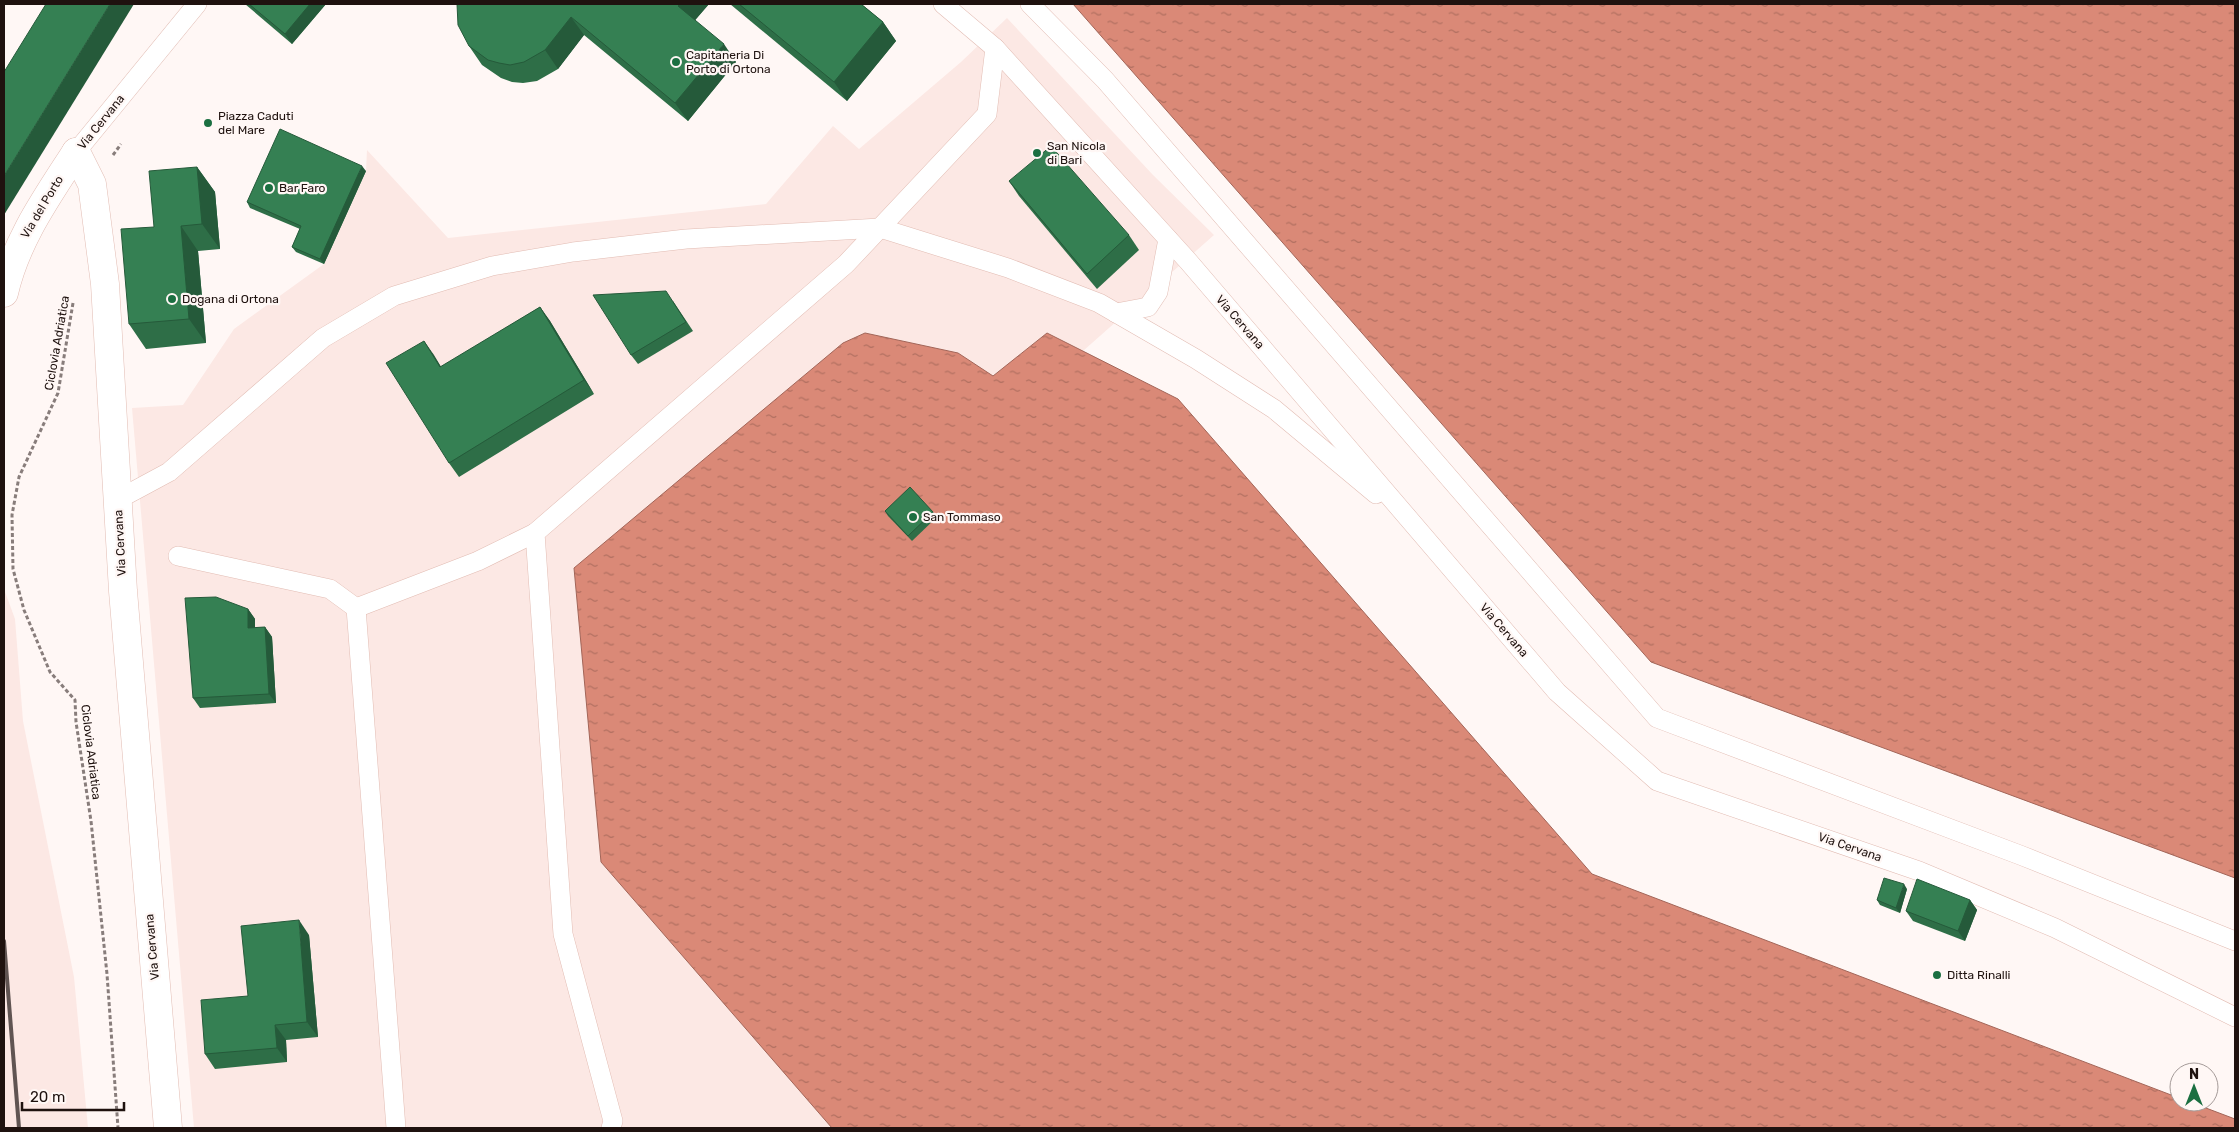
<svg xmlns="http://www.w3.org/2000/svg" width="2239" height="1132" font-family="Rubik,sans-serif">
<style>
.built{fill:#fce8e4}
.water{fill:url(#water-ripples);stroke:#a26558}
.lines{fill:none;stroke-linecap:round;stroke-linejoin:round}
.service-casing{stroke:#e2bcb3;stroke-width:20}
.tertiary-casing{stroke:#e2bcb3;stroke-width:29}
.path{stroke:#887d7b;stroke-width:3;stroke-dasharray:4 2.5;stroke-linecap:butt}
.service{stroke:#fff;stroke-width:19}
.tertiary{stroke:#fff;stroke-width:28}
.rail{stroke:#605452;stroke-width:4}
.wall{fill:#2e6e47}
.shaded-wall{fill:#255a3a}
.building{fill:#358053;stroke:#255a3a}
.poi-dot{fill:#1b6f41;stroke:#fff7f5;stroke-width:2}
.labels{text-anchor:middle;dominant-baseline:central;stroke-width:4.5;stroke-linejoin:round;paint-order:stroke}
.poi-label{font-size:12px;fill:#1f120f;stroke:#fff7f5;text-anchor:start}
.street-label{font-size:12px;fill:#1f120f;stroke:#fff7f5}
</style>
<defs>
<pattern id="water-ripples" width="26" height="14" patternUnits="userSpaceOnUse" patternTransform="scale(1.25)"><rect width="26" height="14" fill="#da8977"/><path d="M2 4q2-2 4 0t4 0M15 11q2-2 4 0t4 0" fill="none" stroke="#b06f60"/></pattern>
</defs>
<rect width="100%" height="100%" fill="#fff7f5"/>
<!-- built -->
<g class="built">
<polygon points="1007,18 1153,175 1214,235 1083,351 1047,333 992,376 958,353 865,333 843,343 575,568 601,862 832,1128 194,1128 132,408 183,405 234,329 324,264 366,171 367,150 448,238 766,204 833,126 859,149 961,62"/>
<polygon points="4,589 15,619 23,721 74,977 88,1128 4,1128"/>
</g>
<!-- water -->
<g class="water">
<polygon points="1073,4 2235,4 2235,878 1651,662"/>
<polygon points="865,333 958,353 993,376 1047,333 1178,399 1592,874 2179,1098 2179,1102 2190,1102 2235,1119 2235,1128 832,1128 601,862 574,568 843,343"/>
</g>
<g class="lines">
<defs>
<g id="service">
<polyline points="943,4 995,48 1188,261 1557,692 1657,781 1919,871 2055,928 2235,1017"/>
<polyline points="1030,4 1105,80 1657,718 2020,855 2235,941"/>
<polyline points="76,152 197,4"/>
<polyline points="1116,313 1148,307 1158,292 1168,239"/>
<polyline points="117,500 169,472 323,338 394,296 492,266 573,252 686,239 880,228 1008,268 1099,303 1196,359 1274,409 1376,494"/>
<polyline points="178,556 330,589 356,608 396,1128"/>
<polyline points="356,608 478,561 535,533"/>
<polyline points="611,1128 613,1121 563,934 535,533 846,264 987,114 995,48"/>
</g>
<g id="tertiary">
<polyline points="76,152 92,184 105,284 123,591 168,1128"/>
<path d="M4,293C16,240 47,197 76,152"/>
</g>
</defs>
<!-- service casing -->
<use href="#service" class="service-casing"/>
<!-- tertiary casing -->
<use href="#tertiary" class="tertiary-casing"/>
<!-- path -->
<g class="path">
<polyline points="113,155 121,144"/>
<polyline points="73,303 58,393 19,477 12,515 13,569 24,610 50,672 75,700 76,722 91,821 107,974 118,1128"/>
</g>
<!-- service -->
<use href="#service" class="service"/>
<!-- tertiary -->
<use href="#tertiary" class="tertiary"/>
<!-- rail -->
<polyline class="rail" points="4,941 19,1128"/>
</g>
<!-- wall -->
<g class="wall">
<polygon points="245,4 326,4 292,44"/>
<polygon points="457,4 709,4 695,20 736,62 688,121 584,35 558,69 537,81 523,83 512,82 501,78 482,65 469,46"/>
<polygon points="730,4 861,4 883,22 896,41 847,101"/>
<polygon points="197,167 215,192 220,249 198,251 206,343 146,349 129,324 154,227"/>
<polygon points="366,171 324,264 296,252 292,247 300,229 250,208 247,202"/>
<polygon points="1009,181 1129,235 1139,250 1097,289 1019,196"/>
<polygon points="673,301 693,331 638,364 631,355"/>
<polygon points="540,307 550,321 594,394 459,477 449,463 424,341 441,367"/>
<polygon points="885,511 933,512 937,517 912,541 888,516"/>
<polygon points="248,609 255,619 255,628 265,627 272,637 276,703 200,708 193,698"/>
<polygon points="1907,889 1900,913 1880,905 1877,900"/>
<polygon points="1970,900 1977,910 1965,941 1913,921 1906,911"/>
<polygon points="309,935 318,1037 286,1040 287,1062 215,1069 205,1054 248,996"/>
</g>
<!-- shaded-wall -->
<g class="shaded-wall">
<polygon points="110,4 134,4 4,215 4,176"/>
<polygon points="310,4 326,4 292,44 285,34"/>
<polygon points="680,4 709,4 691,25 678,6"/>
<polygon points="571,17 584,35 558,69 545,50"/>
<polygon points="883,22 896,41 847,101 834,82"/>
<polygon points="724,44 736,62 688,121 675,103"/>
<polygon points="362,166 366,171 324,264 320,259"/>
<polygon points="197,167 215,192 220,249 202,224"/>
<polygon points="181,226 198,251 206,343 189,319"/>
<polygon points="540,307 550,321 594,394 584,380"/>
<polygon points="424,341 434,355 450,382 440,367"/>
<polygon points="248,609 255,619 255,638 248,628"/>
<polygon points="265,627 272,637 276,703 269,694"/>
<polygon points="1904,884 1907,889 1900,913 1896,908"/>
<polygon points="1970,900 1977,910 1965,941 1958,931"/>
<polygon points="299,920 309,935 318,1037 307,1022"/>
<polygon points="275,1025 286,1040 287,1062 277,1048"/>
</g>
<!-- building -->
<g class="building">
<polygon points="46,4 110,4 4,176 4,72"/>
<polygon points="249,4 310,4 285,34"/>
<polygon points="457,4 680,4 678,6 724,44 675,103 571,17 545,50 524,62 510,65 499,63 488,60 469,46 458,25"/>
<polygon points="739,4 861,4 883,22 834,82"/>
<polygon points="280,129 362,166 320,259 292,247 301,226 247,202"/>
<polygon points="1051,146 1129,235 1087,274 1009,181"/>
<polygon points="197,167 202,224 181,226 189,319 129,324 121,229 154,227 149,171"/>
<polygon points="666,291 686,322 631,355 593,295"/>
<polygon points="540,307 584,380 449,463 386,363 424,341 440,367"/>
<polygon points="910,487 933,512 908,536 885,511"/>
<polygon points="216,597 248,609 248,628 265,627 269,694 193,698 185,598"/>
<polygon points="1884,878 1904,884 1896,908 1877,900"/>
<polygon points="1917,879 1970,900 1958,931 1906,911"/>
<polygon points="299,920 307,1022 275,1025 277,1048 205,1054 201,1000 248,996 241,926"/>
</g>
<!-- markers -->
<g class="poi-dot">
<circle cx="676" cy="62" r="5"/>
<circle cx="208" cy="123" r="5"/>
<circle cx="1037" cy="153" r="5"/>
<circle cx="269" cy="188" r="5"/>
<circle cx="172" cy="299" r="5"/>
<circle cx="913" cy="517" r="5"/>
<circle cx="1937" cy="975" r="5"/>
</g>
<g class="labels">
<!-- poi labels -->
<g class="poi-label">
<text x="686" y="55">Capitaneria Di<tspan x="686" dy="14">Porto di Ortona</tspan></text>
<text x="218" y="116">Piazza Caduti<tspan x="218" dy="14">del Mare</tspan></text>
<text x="1047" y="146">San Nicola<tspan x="1047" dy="14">di Bari</tspan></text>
<text x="279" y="188">Bar Faro</text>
<text x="182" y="299">Dogana di Ortona</text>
<text x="923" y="517">San Tommaso</text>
<text x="1947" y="975">Ditta Rinalli</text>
</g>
<!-- street labels -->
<g class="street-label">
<text transform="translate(101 122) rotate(-51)">Via Cervana</text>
<text transform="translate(42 207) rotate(-59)">Via del Porto</text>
<text transform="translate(1240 322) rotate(49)">Via Cervana</text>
<text transform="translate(57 343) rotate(-80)">Ciclovia Adriatica</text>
<text transform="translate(120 543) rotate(-93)">Via Cervana</text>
<text transform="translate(1504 630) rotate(49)">Via Cervana</text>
<text transform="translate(91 752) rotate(83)">Ciclovia Adriatica</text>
<text transform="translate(1850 847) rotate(19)">Via Cervana</text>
<text transform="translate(152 947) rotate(-95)">Via Cervana</text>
</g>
</g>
<!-- border -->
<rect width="2239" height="1132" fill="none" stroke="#1f120f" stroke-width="10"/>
<!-- north arrow -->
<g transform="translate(2194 1087)"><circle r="24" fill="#fff7f5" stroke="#a59b99"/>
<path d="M0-4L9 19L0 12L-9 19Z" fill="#1b6f41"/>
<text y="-8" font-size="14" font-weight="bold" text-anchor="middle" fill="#1f120f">N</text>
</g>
<!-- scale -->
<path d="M22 1102v8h102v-8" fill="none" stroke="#1f120f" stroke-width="2.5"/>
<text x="30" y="1102" font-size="15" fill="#1f120f" stroke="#fff7f5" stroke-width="4" paint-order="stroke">20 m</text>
</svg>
